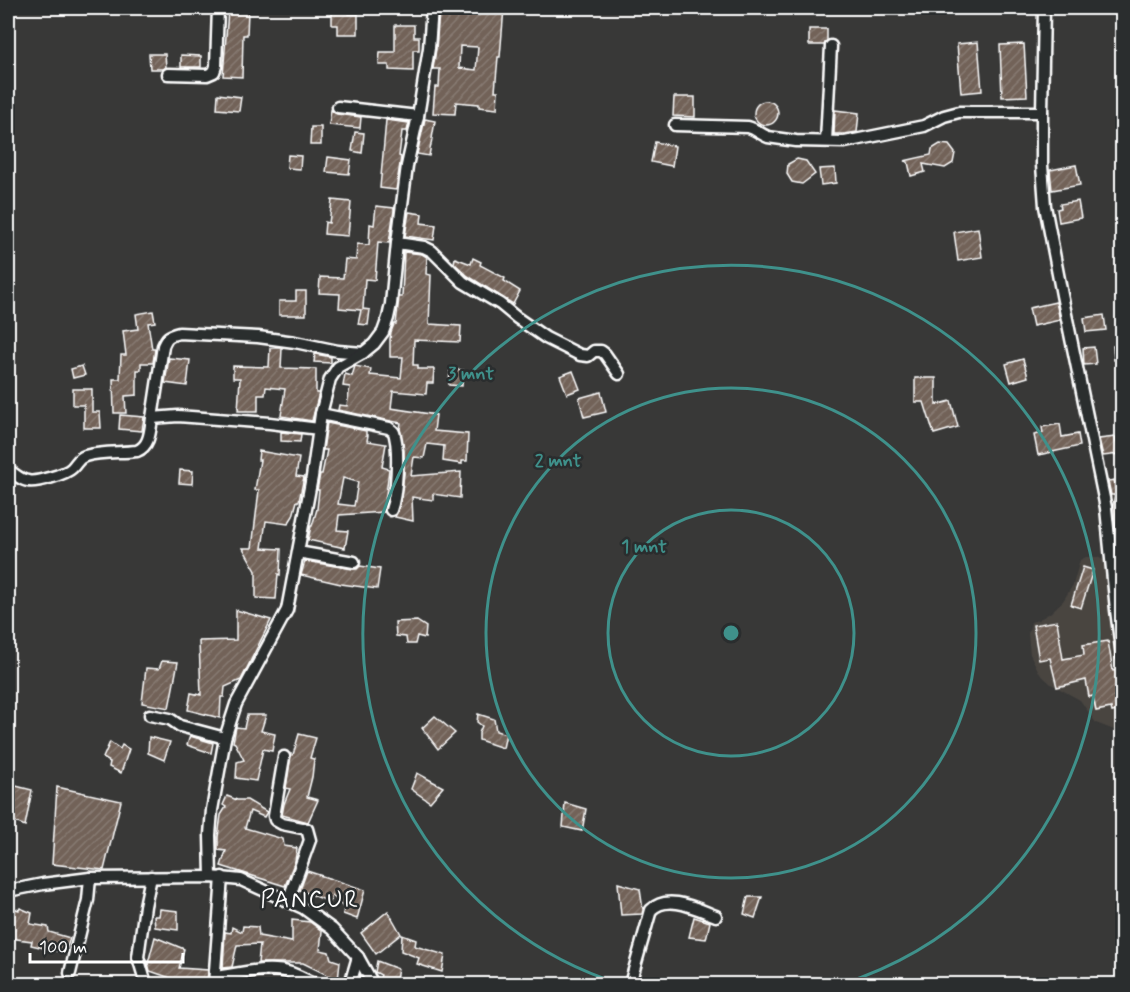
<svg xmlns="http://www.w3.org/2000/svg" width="1130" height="992" font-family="Mynerve,sans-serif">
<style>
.built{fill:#494541}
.building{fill:url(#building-hatch);stroke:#fff;stroke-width:1.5;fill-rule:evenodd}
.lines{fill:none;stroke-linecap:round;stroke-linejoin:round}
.street-casing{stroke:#fff;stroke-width:15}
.street{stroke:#2a2d2e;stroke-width:10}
.ring{fill:none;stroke:#3f918b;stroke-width:3}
.labels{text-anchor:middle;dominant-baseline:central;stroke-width:5;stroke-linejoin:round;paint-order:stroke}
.quarter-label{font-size:24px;letter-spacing:1.5px;fill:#fff;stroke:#2a2d2e}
.centre{fill:#3f918b;stroke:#2a2d2e;stroke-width:3}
.ring-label{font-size:18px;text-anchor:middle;font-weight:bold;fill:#3f918b;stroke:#2a2d2e;stroke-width:5;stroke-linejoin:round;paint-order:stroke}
</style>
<defs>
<pattern id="building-hatch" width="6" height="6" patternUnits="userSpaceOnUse" patternTransform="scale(1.5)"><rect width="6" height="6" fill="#726259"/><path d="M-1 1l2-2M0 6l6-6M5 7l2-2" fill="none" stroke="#877a72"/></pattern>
</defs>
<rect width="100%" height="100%" fill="#383837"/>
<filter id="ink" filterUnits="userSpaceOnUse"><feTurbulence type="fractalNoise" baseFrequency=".0167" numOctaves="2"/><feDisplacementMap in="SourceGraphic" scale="12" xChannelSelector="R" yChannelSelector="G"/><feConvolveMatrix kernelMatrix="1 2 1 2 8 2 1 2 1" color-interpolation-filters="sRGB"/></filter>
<g filter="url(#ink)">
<!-- built -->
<g class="built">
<polygon points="1114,493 1122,493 1122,606 1119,606 1108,497"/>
<polygon points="1086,557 1097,557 1106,561 1113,622 1122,674 1122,733 1096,723 1080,700 1051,684 1040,674 1030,654 1028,634 1031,622 1038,620 1050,613 1063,601 1073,585 1080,560"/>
</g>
<!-- building -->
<g class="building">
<polygon points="332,8 349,8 349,14 358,14 358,34 338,34 338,25 332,25"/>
<path d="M443,8H462V13L477,14L478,8H504L500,57H498L495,91H498L497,109L479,107V104L456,102L455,114L433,113L435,87H439L440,69H433L436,49L439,12H444ZM460,46L478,47L476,70L459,68Z"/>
<polygon points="228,10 248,11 247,35 243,35 242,77 223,76"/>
<polygon points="395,25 414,25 414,37 419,37 419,50 413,50 413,71 389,70 389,65 379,65 380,52 395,52"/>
<polygon points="809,29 827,29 827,40 824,45 809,45"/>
<polygon points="978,42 982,91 961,93 957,44"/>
<polygon points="1024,44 1027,96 1002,97 1000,45"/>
<polygon points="149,54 165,54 166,67 163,69 150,69"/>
<polygon points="181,55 201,56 201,67 181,67"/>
<polygon points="218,94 241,97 239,111 217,109"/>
<polygon points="674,97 695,97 695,117 673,116"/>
<circle cx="766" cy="113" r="12"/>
<polygon points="331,110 337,114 361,117 360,128 329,125"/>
<polygon points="835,110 859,113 857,132 844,134 834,134"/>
<polygon points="425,119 435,121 429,156 417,154"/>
<polygon points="386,120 409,123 407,131 402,131 399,156 401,157 396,190 380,188"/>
<polygon points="311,127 321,127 321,145 310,145"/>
<polygon points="355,132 364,133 362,153 352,151"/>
<polygon points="655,142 675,146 672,166 651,162"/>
<polygon points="940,144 949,145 955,153 953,163 945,168 923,164 925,172 911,176 908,162 904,161 931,155 932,149"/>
<polygon points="288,155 301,156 300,169 287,168"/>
<polygon points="328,157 351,160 349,174 326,172"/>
<polygon points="797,159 806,161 815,174 802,184 792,182 787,174 788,164"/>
<polygon points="1076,165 1080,185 1052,190 1050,170"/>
<polygon points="835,168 836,183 821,185 819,169"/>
<polygon points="332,200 351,202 348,236 324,234 325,222 329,223"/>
<polygon points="1078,201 1081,218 1059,222 1057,209 1061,208 1060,204"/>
<polygon points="376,206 394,208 394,210 389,243 378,242 375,280 365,279 363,309 370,310 368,325 358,324 361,310 339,308 340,294 319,293 320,277 343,278 345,259 356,260 357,244 369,245 370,224 374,225"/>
<polygon points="409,212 422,214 421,223 436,225 434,240 405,236"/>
<polygon points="978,228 982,257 958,261 954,232"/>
<polygon points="404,252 422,254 427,257 426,274 431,275 429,324 461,326 460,342 414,340 413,365 418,365 418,369 434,369 433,383 427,383 426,394 393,391 391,408 436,415 434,431 468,434 467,461 462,461 462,464 443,461 444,446 427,444 424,458 414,457 411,476 461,472 460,498 433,494 433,500 412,497 413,521 395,517 400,504 404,474 404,451 400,429 401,423 338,410 339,405 347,406 350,387 343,386 345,374 352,376 355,366 371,369 370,375 401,378 403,357 390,357 390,339 391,332 394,324 396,324 399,297 402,297"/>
<polygon points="455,258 471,264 473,258 481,262 480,265 505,278 504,281 520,291 513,304 468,276 454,263"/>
<polygon points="296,291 306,291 306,315 279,315 279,301 296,301"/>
<polygon points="1056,302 1060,320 1033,326 1029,308"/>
<polygon points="153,311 155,322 148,323 152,349 155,349 153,363 141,363 141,370 137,370 137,395 125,396 126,413 114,413 113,379 120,379 121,355 126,355 123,331 138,329 136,314"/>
<polygon points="1104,315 1106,330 1086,332 1084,318"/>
<polygon points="1113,346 1122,346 1122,360 1114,360"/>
<polygon points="1094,347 1096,364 1084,365 1083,348"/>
<polygon points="270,348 282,348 281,368 316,369 316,393 319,393 312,421 281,416 285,389 266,387 265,395 258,395 258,411 238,411 240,378 233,378 233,366 269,367"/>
<polygon points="315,354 331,357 331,363 314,362"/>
<polygon points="169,358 190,360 187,386 165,383"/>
<polygon points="1023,359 1028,377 1011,382 1006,364"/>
<polygon points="82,366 85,375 73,378 71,369"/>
<polygon points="450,369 463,370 462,386 449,385"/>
<polygon points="573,371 580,389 567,394 560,376"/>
<polygon points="915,378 936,378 936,405 951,401 958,427 934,434 924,402 915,402"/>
<polygon points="73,389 92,389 92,412 100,412 101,428 84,428 84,405 73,405"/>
<polygon points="601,392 606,412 584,417 579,398"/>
<polygon points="120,415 144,417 142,431 119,429"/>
<path d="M327,423L366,431V435H368L367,441L386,444L382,467L389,469L384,512L339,515L337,530L348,531L345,548L308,540L311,526H312L317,509L319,490H317L320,474H322L327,450H323ZM343,478L358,482L354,506L338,504Z"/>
<polygon points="1060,424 1062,437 1078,434 1080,446 1038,455 1034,435 1043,433 1042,427"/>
<polygon points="281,432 301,434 300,442 281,441"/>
<polygon points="1115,437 1119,454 1103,456 1099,439"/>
<polygon points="259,451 299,458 296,476 304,477 299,501 297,501 293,516 288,524 266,521 262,548 281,549 280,575 278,574 276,599 256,598 256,571 243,548 252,548 259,490 255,490 260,460 258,460"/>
<polygon points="180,470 193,471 192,484 179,483"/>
<polygon points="1114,480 1117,495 1122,495 1122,523 1121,523 1122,553 1118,553 1113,506 1115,495 1111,495 1108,481"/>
<polygon points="305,561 353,569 357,569 360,566 380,569 377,589 341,584 301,575"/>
<polygon points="1083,567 1093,570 1081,608 1071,605"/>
<polygon points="236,610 271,620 241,680 225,687 224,697 221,697 220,718 188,710 191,693 201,695 199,641 236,640"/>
<polygon points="417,621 426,627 425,638 417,636 415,644 407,644 406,637 396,636 395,622"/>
<polygon points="1057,621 1063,659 1084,655 1083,645 1108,641 1113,671 1121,670 1122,680 1122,710 1112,712 1111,708 1096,711 1093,696 1089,697 1086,680 1057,687 1050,658 1039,660 1033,625"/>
<polygon points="162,661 178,662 169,708 142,703 146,668 159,669"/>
<polygon points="478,714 494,719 496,731 506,734 503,748 479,740 479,733 482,726 477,722"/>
<polygon points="247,715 266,715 261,731 275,734 272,751 263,749 256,781 236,778 237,762 244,760 235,743 233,742 236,727 244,728"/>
<polygon points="435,716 455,733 438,749 422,728"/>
<polygon points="299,734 316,738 310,758 314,759 312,777 307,797 318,800 308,822 282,815 284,804 290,789 286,788 291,754 293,755"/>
<polygon points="190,736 213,743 211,753 187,745"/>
<polygon points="149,737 170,742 164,760 148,753"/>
<polygon points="110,742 120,749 122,745 129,749 121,773 109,767 110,762 103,758"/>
<polygon points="417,773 443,787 430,802 411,789"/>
<polygon points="8,784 32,790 25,826 8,819"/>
<polygon points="57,787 121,801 104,870 52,864"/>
<polygon points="227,796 237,800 247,800 267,812 264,817 250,811 245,828 283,839 284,846 297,848 295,861 285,886 221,866 226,851 218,850 218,837 221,815 226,807 223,805"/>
<polygon points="565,803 586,809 582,831 563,827"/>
<polygon points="307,871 365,890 357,919 343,914 344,908 332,895 330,902 300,890"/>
<polygon points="618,883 640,889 643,910 642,914 621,915"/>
<polygon points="748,897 762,897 755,918 744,914"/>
<polygon points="8,906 19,910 20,908 32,913 30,924 48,927 49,932 70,938 65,953 31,945 32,941 9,938 8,937"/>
<polygon points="160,909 178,911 178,930 155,927 154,916 159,916"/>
<polygon points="388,911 401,934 376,954 361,933"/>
<polygon points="694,917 710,922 706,939 689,937"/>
<polygon points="292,920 310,922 322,931 320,950 329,952 331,959 340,962 338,980 303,963 258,963 260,944 237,945 232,967 223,968 225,932 231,933 232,927 242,932 243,926 258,927 259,936 292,942"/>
<polygon points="402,935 416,940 415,946 445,955 442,972 417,964 419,958 401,951"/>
<polygon points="155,937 184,949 179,968 208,970 207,984 177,984 179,981 150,971 148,963"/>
<polygon points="377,961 398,969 395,984 380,984 379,980 381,975 375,972"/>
</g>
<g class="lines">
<defs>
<g id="street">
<polyline points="1044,8 1042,112 1042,165 1045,206 1062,295 1106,508 1116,610 1122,656"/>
<polyline points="168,74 207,75 214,72 216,66 218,8"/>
<polyline points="338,107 418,116"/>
<path d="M675,125L748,127C756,129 760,134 768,137L796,141L845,142L924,126L944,116L959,112H1042"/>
<polyline points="826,141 831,46"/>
<polyline points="397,243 424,247 432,251 463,282 500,304 517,318 546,338 580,355 588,356 594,351 601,351 605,354 619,374"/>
<path d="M321,414L389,428C393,431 394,431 395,436C399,452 397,494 391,510"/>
<path d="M152,418L163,346C167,337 168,336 179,333L258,337L295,342L338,351L363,353"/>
<path d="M8,470C14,473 20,480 28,481C36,483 66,474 72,468C77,463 78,458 85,456C102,451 120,453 137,451C150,446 150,431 152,418L178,416L270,423L319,429"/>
<polyline points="298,552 354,562"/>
<polyline points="150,715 170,719 180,726 225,738"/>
<polyline points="284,757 274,816 275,820 282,824 307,829 310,840 288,901"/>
<polyline points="211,877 210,835 212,810 225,738 236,704 287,610 312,477 321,414 330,379 338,367 363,353 374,344 383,332 388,318 391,304 397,243 407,166 418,116 429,48 432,8"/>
<polyline points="8,891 43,884 90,878 211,877 241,880 303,908 332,929 358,957 373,984"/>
<polyline points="70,973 88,900 90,878"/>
<path d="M216,977C240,974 267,965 291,973C299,976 308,981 316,984"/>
<polyline points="146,984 138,957 145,906 151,877"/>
<polyline points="214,984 222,877"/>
<polyline points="350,984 358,957"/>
<path d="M630,984L651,910C668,893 697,909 716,916"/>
</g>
</defs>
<!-- street casing -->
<use href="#street" class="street-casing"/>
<!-- street -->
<use href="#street" class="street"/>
</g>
</g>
<!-- distance rings -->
<g class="ring">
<circle cx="731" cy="633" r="123"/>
<circle cx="731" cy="633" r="245"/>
<path d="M620 984A368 368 0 1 1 842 984"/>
</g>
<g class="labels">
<!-- quarter labels -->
<g class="quarter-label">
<text x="310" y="900">PANCUR</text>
</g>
</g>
<circle cx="731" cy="633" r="9" class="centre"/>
<g class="ring-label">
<text x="471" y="379">3 mnt</text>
<text x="558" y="466">2 mnt</text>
<text x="644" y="552">1 mnt</text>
</g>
<!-- margin -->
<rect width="1130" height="992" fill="none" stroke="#2a2d2e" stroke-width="30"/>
<rect x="15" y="15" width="1100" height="962" fill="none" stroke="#fff" stroke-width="2" filter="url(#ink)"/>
<!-- scale -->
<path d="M30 953v9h153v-9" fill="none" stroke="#ffffff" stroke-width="3"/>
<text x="39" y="953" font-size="18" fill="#ffffff" stroke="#2a2d2e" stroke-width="4.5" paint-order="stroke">100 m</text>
</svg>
